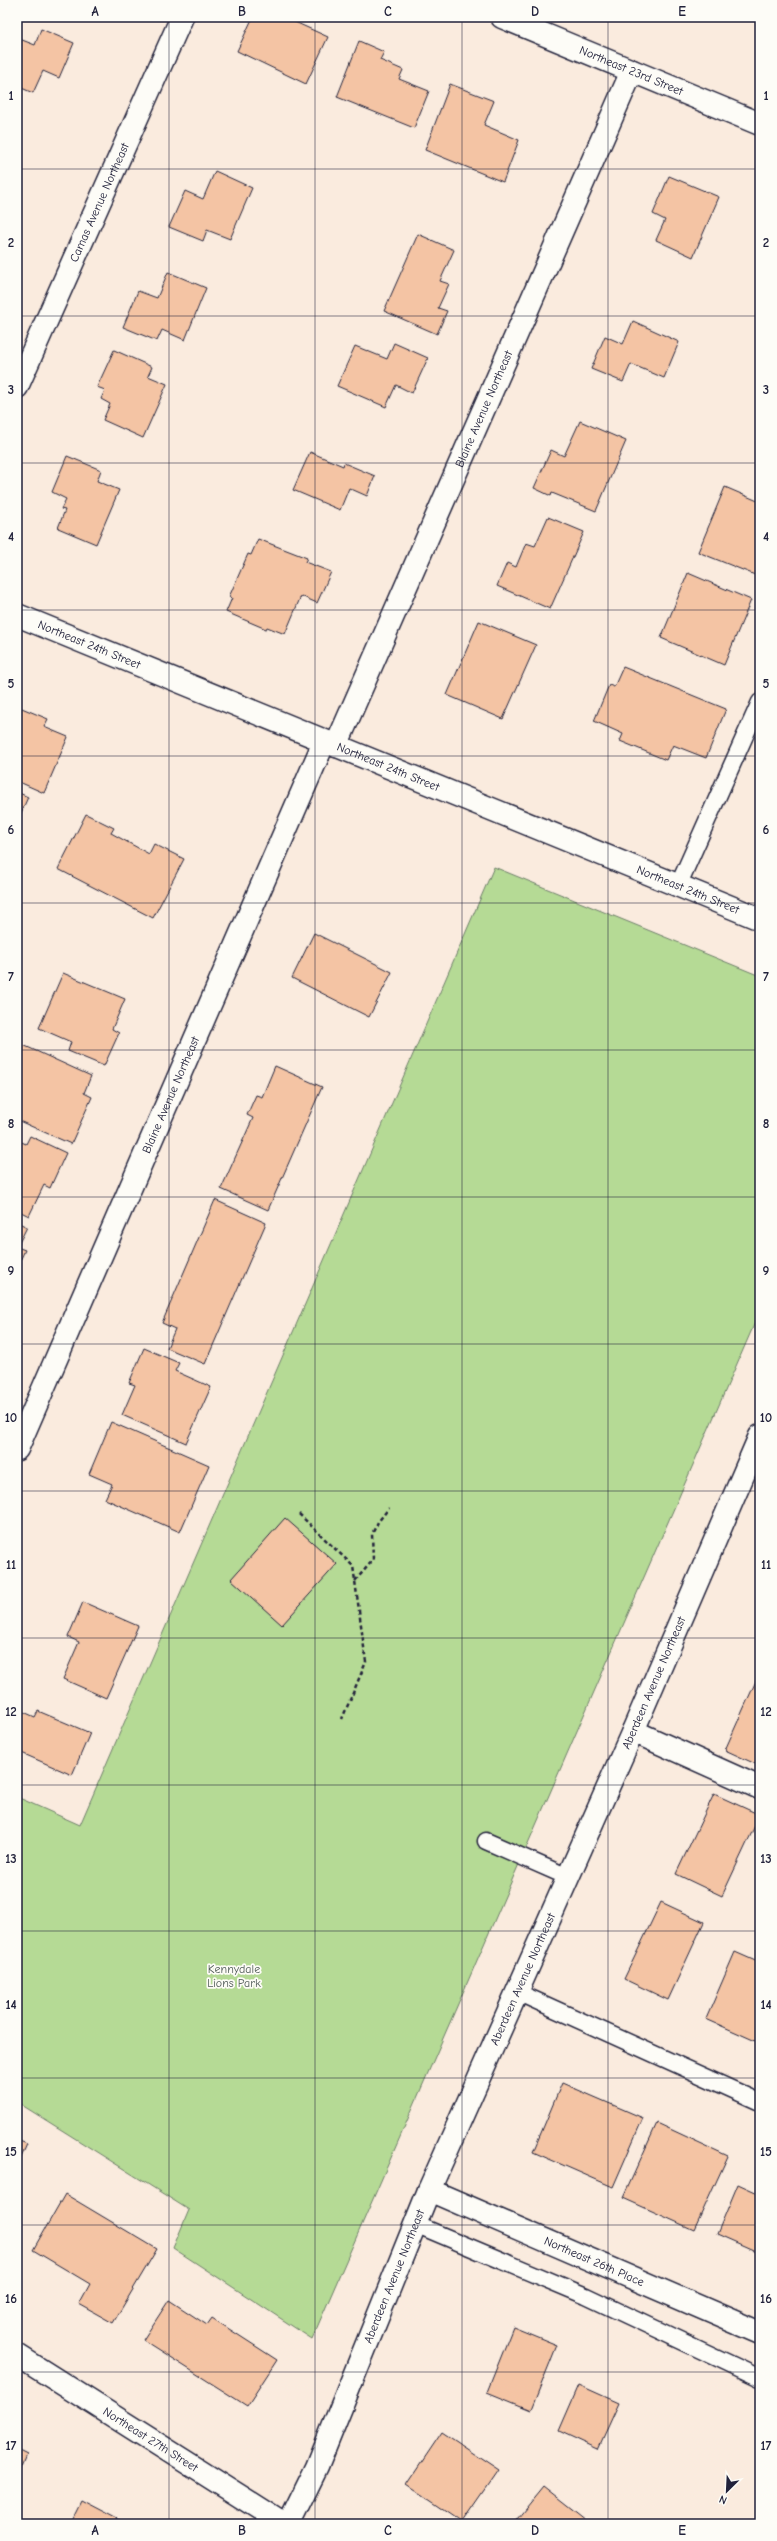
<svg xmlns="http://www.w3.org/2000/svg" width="777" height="2541" font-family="'Comic Neue',sans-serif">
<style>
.green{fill:#b5da95;stroke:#6c7e68}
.building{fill:#f4c4a4;stroke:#22223b}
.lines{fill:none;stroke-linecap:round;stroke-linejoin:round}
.lane-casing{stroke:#22223b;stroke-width:19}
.street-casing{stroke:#22223b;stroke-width:25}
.secondary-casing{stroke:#22223b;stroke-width:25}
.path{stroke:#22223b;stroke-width:2.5;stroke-dasharray:4 3;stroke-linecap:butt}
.lane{stroke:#fdfcf7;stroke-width:16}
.street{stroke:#fdfcf7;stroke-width:22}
.secondary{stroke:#fdfcf7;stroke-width:22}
.grid{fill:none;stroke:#22223b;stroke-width:1;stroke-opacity:0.55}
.labels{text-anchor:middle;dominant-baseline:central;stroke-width:3.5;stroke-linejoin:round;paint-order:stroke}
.street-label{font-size:12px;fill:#22223b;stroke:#fdfcf7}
.park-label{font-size:12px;fill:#4e5956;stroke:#fdfcf7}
.neatline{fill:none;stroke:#22223b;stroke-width:1.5}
.grid-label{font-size:13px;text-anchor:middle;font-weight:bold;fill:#22223b}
</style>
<rect width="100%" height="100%" fill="#faebde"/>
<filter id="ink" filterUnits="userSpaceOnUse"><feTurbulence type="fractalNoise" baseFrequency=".025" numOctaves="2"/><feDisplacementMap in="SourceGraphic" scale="8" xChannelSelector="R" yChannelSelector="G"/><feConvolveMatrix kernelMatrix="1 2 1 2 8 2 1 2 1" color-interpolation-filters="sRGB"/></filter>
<g filter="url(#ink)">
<!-- green -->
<polygon class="green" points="494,867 760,976 760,1311 312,2339 173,2248 189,2210 17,2102 17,1797 80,1825"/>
<!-- building -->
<g class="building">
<polygon points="253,17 284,17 328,37 306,84 237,51"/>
<polygon points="41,29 74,43 59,78 43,71 33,93 17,86 17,38 35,45"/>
<polygon points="359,41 384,52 380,60 403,70 399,79 429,91 414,128 337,97"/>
<polygon points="450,84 494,101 484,125 519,140 503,182 425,150"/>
<polygon points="215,171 252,188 230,239 207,230 203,241 169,227 185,191 203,199"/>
<polygon points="669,176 719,197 693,257 656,240 665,220 653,214"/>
<polygon points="418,234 454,250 440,281 449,284 438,308 447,311 437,334 384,311"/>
<polygon points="168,272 206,288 185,340 162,330 157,341 123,327 138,291 157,298"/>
<polygon points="633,321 679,342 664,378 631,364 623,382 591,369 605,336 623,344"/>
<polygon points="394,343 428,358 412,393 396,385 386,407 337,386 355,346 387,359"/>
<polygon points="114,350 152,367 148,376 167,384 143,438 103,420 110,404 101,399 105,390 97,387"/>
<polygon points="580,421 626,441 596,511 552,493 551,496 534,488 551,450 564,456"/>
<polygon points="310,452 343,466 344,463 375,476 367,496 349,488 340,510 293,490"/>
<polygon points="67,456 101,470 97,481 119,490 96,544 58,528 65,510 61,509 66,499 52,492"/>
<polygon points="725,487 760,502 760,577 698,552"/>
<polygon points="548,517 584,532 550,609 497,586 507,563 516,567 526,543 535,546"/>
<polygon points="258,539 307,558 305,562 331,572 317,603 301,596 285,634 267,627 266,629 226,612 232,598 229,597 248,554 251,555"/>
<polygon points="688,573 751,600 724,665 661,638"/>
<polygon points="479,621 536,645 503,719 447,695"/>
<polygon points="623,667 726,709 706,758 673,745 666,760 620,741 623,734 594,721 609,685 614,687"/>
<polygon points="17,706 48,719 44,727 68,737 44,793 17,781"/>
<polygon points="17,792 28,797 17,822"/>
<polygon points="86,814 114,828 111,833 149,854 154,844 184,859 153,918 58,869"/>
<polygon points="314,933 392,972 369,1017 292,978"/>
<polygon points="63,973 125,999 112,1029 119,1033 104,1066 68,1051 71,1042 39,1028"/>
<polygon points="23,1045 91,1076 84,1093 92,1097 71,1144 17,1120 17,1060"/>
<polygon points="275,1066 322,1087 268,1210 221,1189 253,1118 247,1115 256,1095 262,1097"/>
<polygon points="30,1136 66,1153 50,1188 44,1185 29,1216 17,1210 17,1140 26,1144"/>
<polygon points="215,1200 266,1223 205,1364 167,1348 175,1329 162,1323"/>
<polygon points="17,1222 27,1227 17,1247 25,1250 17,1267"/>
<polygon points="144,1348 179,1363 175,1371 211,1387 186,1443 122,1415 135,1385 129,1383"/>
<polygon points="111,1422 209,1465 180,1532 105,1499 112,1484 89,1474"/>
<polygon points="285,1518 337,1564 282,1625 231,1579"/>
<polygon points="83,1602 138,1626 106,1698 63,1679 79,1642 68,1637"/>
<polygon points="760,1672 760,1766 725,1750"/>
<polygon points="17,1709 35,1717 38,1711 90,1733 72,1775 17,1751"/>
<polygon points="714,1794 760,1815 722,1896 676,1874"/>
<polygon points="661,1902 704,1922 668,2000 624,1979"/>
<polygon points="735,1952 760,1963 760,2043 706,2019"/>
<polygon points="562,2083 643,2118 613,2187 533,2152"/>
<polygon points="657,2123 728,2156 694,2230 623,2198"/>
<polygon points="17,2140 27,2144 17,2167"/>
<polygon points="738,2184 760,2194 760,2253 717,2234"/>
<polygon points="65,2194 157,2249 113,2323 79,2304 90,2284 33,2250"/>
<polygon points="169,2300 207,2325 212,2318 277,2360 247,2406 143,2340"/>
<polygon points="513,2327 557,2345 531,2410 487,2392"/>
<polygon points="579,2385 619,2403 598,2449 559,2431"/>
<polygon points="442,2432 499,2470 463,2522 407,2484"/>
<polygon points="17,2450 27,2455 17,2479"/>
<polygon points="544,2486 592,2524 513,2524"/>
<polygon points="81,2500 127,2524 69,2524"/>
</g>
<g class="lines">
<defs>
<g id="lane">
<polyline points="678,886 760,702"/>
<polyline points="486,1841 568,1877"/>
<polyline points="517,1992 760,2102"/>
<polyline points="415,2224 586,2296 760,2378"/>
</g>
<g id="street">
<path id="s1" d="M502,17L760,124"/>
<path id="s2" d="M17,387L182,17"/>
<path id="s3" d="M17,615L760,919"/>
<path id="s4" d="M336,746L632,71"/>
<path id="s5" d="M17,1449L324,742"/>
<polyline points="633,1731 760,1788"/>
<path id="s6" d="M429,2190L760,2333"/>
</g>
<g id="secondary">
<path id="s7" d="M17,2355L284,2524"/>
<path id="s8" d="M289,2524L317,2467L429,2190L633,1731L760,1436"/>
</g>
</defs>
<!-- lane casing -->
<use href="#lane" class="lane-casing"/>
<!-- street casing -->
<use href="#street" class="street-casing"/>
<!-- secondary casing -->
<use href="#secondary" class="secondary-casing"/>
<!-- path -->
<g class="path">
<polyline points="299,1514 353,1566 366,1662 342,1719"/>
<polyline points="355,1581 373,1560 372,1534 378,1522 389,1508"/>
</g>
<!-- lane -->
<use href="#lane" class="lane"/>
<!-- street -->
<use href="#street" class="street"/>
<!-- secondary -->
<use href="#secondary" class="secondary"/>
</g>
</g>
<!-- grid -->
<path class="grid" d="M169,17V2524M315,17V2524M462,17V2524M608,17V2524M17,169H760M17,316H760M17,463H760M17,610H760M17,756H760M17,903H760M17,1050H760M17,1197H760M17,1344H760M17,1491H760M17,1638H760M17,1785H760M17,1931H760M17,2078H760M17,2225H760M17,2372H760"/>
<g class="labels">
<!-- street labels -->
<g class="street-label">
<text stroke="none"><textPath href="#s1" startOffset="140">Northeast 23rd Street</textPath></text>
<text stroke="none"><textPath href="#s2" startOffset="202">Camas Avenue Northeast</textPath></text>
<text stroke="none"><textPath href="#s4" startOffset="368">Blaine Avenue Northeast</textPath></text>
<text stroke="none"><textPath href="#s3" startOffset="78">Northeast 24th Street</textPath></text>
<text stroke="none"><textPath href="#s3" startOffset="401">Northeast 24th Street</textPath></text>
<text stroke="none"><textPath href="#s3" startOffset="725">Northeast 24th Street</textPath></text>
<text stroke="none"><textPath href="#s5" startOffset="386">Blaine Avenue Northeast</textPath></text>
<text stroke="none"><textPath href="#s8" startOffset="917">Aberdeen Avenue Northeast</textPath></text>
<text stroke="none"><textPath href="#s8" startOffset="593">Aberdeen Avenue Northeast</textPath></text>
<text stroke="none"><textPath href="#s6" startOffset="180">Northeast 26th Place</textPath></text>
<text stroke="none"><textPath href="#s8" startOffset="269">Aberdeen Avenue Northeast</textPath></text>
<text stroke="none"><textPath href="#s7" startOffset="158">Northeast 27th Street</textPath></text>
</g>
<!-- park labels -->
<g class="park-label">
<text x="234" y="1969">Kennydale<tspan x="234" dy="14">Lions Park</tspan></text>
</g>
</g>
<!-- margin -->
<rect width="777" height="2541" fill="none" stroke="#fdfcf7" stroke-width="44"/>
<!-- north arrow -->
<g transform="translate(727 2491) rotate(204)" stroke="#fdfcf7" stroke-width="3" paint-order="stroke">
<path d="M0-3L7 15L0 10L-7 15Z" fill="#22223b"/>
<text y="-6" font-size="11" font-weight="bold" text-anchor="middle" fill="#22223b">N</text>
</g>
<rect x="22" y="22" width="733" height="2497" class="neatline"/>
<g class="grid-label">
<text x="95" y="16">A</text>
<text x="242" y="16">B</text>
<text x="388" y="16">C</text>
<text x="535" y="16">D</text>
<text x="682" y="16">E</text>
<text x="11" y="100">1</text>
<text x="766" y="100">1</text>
<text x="11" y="247">2</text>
<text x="766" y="247">2</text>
<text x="11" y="394">3</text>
<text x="766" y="394">3</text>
<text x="11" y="541">4</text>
<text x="766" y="541">4</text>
<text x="11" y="688">5</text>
<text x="766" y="688">5</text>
<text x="11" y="834">6</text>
<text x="766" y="834">6</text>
<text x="11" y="981">7</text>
<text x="766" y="981">7</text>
<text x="11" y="1128">8</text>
<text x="766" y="1128">8</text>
<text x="11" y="1275">9</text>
<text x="766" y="1275">9</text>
<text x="11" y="1422">10</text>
<text x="766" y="1422">10</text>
<text x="11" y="1569">11</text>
<text x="766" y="1569">11</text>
<text x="11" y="1716">12</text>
<text x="766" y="1716">12</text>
<text x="11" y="1863">13</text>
<text x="766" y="1863">13</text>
<text x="11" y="2009">14</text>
<text x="766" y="2009">14</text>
<text x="11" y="2156">15</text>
<text x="766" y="2156">15</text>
<text x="11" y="2303">16</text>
<text x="766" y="2303">16</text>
<text x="11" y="2450">17</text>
<text x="766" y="2450">17</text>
<text x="95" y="2535">A</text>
<text x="242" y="2535">B</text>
<text x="388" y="2535">C</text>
<text x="535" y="2535">D</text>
<text x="682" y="2535">E</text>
</g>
</svg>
